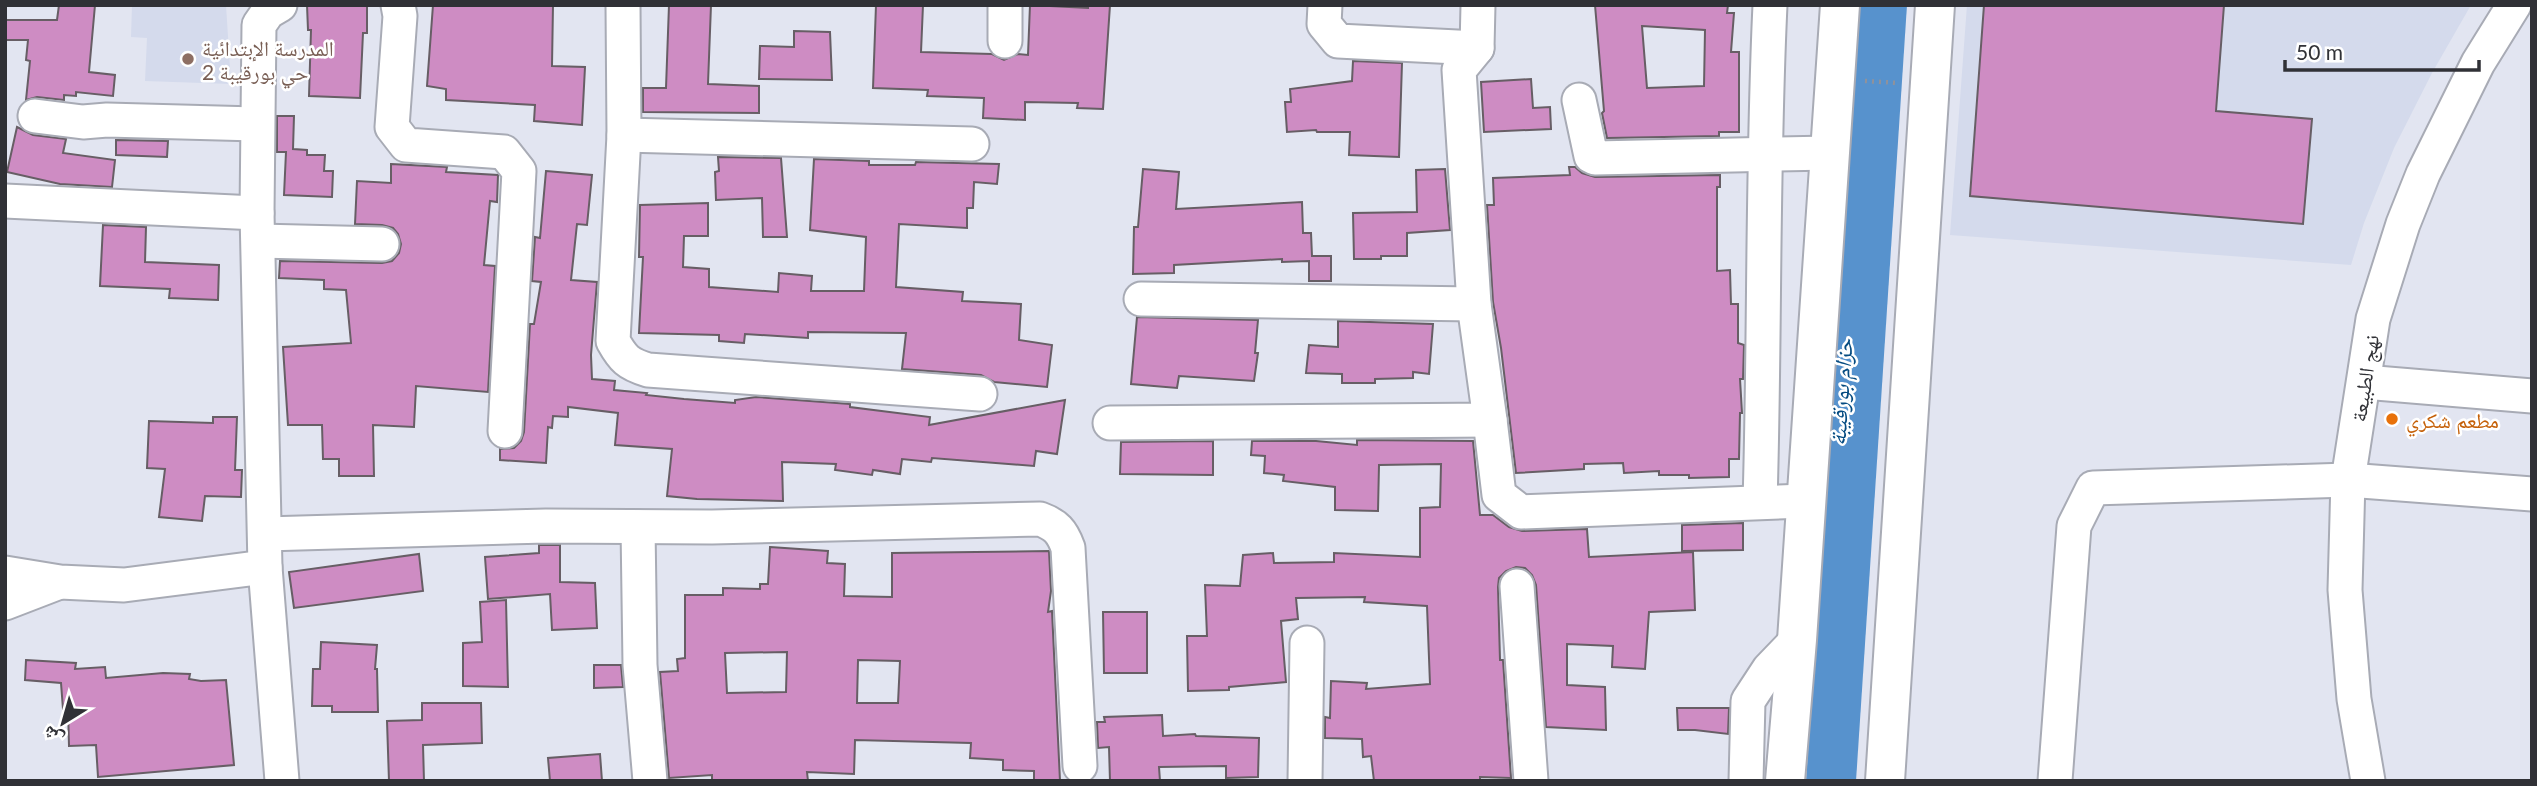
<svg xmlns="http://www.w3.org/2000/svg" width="2537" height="786" font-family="Lato,'Noto Naskh Arabic',sans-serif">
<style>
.built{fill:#d4daec}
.water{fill:#5792cd}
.building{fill:#ce8cc3;stroke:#675e65;stroke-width:2;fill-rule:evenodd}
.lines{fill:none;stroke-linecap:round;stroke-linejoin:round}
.minor-casing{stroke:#a8abb5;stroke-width:37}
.highway-casing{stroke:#a8abb5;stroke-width:42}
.path{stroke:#90929b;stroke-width:4.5;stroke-dasharray:2 5;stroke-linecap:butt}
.minor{stroke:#fff;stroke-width:33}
.highway{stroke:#fff;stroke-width:38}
.education-dot{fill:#8d6e63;stroke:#fff;stroke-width:2.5}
.food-dot{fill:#e8710a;stroke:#fff;stroke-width:2.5}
.labels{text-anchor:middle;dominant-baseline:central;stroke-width:5;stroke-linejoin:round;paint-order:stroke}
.education-label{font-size:21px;fill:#785e54;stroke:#fff;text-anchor:start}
.street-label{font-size:21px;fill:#303136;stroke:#fff}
.food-label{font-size:21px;fill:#c56008;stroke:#fff;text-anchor:start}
.water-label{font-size:23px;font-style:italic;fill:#054b81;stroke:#fff}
</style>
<rect width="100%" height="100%" fill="#e2e5f1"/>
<!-- built -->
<g class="built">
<polygon points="132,5 226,5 231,84 145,81 147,38 131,37"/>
<polygon points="1967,5 2471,5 2432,73 2394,148 2364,223 2351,265 1950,235"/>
</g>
<!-- water -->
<polygon class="water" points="1858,5 1907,5 1856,781 1806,781"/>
<!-- building -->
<g class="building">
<polygon points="59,5 95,5 89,72 115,75 113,96 76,92 76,96 64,95 64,100 37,97 26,100 30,61 26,60 28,40 5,40 5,20 57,20"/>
<polygon points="307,5 367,5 367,33 363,33 360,98 309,96 311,30 308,30"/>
<polygon points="433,5 553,5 552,66 585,67 582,125 534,121 535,105 446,100 446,89 427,86"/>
<polygon points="669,5 711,5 708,84 759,86 759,113 643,112 643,88 666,88"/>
<polygon points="876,5 923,5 921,52 992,54 1004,60 1018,54 1028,55 1030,5 1088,8 1088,5 1110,5 1103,109 1077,108 1078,103 1025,102 1025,120 983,118 984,98 927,96 928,90 873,88"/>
<path d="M1595,5H1728L1727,13H1734L1731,52H1739V132H1719V136L1607,138L1602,113L1604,111ZM1642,26L1705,30L1704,86L1647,88Z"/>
<polygon points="1984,5 2224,5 2216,111 2312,119 2303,224 1970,196"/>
<polygon points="794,31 830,32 832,80 759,79 760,46 794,47"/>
<polygon points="1353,61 1402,63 1399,157 1349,155 1350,132 1317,132 1316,130 1287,132 1285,102 1291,102 1290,89 1352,81"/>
<polygon points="1531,79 1533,108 1550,107 1551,129 1484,132 1481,82"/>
<polygon points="277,116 294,116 293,149 307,150 307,155 325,155 324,171 333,171 332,197 284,195 286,152 277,152"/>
<polygon points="17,127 33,135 66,139 63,153 115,160 112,187 60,184 7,172"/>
<polygon points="116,140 168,141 167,157 116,155"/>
<polygon points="718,157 781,158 787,237 763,237 762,198 716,200 715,172 719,171"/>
<polygon points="814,159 869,161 869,165 915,165 916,162 999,164 997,184 974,182 973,208 967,208 967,228 899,224 896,287 963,292 962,301 1021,304 1019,340 1052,345 1047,387 994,382 981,375 902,369 906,333 808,332 808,338 745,334 744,343 719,341 719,335 639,333 643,257 639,257 640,205 708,203 708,236 684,236 683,267 709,269 709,287 778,292 779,273 812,276 811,291 864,291 866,237 810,230"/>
<polygon points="391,164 447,167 446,172 498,175 497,202 490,201 484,265 495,266 488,392 416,386 414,427 373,425 374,476 339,476 339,459 323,459 322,425 288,425 283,347 351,343 346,290 324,289 324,280 279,278 280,261 382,263 392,261 399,253 401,244 398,234 393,228 382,225 355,224 357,181 391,183"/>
<polygon points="1569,167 1575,167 1582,173 1595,177 1720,175 1720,187 1717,187 1717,271 1730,270 1731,304 1738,304 1738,343 1744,345 1743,379 1740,379 1742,413 1740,413 1739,459 1729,459 1729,477 1689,478 1689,475 1659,475 1659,471 1624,473 1623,463 1584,464 1584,469 1516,473 1501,348 1493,302 1487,205 1494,205 1493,178 1570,175"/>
<polygon points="1143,169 1179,172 1176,209 1302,202 1303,233 1311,233 1312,256 1331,256 1331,281 1309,281 1309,261 1282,262 1282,259 1174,265 1174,273 1133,274 1134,227 1138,227"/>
<polygon points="1445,169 1450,230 1407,233 1407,256 1381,256 1381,259 1354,259 1353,213 1417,212 1416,170"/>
<polygon points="546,171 592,175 587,225 577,224 571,280 597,282 591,355 592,379 615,381 614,390 647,393 646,395 684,399 735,403 735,400 756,397 850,404 850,407 930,417 929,425 1065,400 1057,454 1036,451 1034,466 932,458 931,462 902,459 900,474 873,470 872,475 835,470 836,464 782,462 783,501 697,499 667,496 672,449 615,445 618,413 568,407 568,417 553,416 552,428 548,427 546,463 500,460 500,449 514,448 521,441 524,432 530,324 534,324 541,282 532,281 535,237 540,238"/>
<polygon points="103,225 146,227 145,262 219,265 218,300 169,298 170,289 100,286"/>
<polygon points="1137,317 1258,320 1255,353 1258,353 1254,381 1179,376 1177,388 1131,384"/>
<polygon points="1338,321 1433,324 1429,374 1413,372 1413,378 1375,379 1375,383 1342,383 1342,374 1306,373 1309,345 1338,347"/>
<polygon points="213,417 237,417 235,470 242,470 241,497 205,496 202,521 159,517 165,469 147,468 149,421 213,423"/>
<polygon points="1357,440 1473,441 1480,515 1493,515 1509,527 1522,531 1587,529 1589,557 1693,552 1695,610 1649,612 1645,669 1612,667 1613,646 1567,644 1567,685 1605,687 1606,730 1546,727 1536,585 1532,575 1525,568 1516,567 1506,571 1499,578 1498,587 1500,660 1503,660 1511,778 1480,777 1480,781 1374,781 1371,756 1363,757 1362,739 1325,738 1325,717 1330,718 1331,681 1367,683 1366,689 1430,684 1427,606 1364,602 1365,597 1296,598 1298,619 1281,621 1286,682 1229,687 1229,690 1188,691 1187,636 1207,636 1205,585 1240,586 1243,555 1273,553 1274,563 1334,562 1334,553 1420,557 1420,508 1440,507 1441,464 1379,465 1378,511 1335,510 1335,487 1283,481 1284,475 1264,473 1265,456 1251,455 1252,441 1316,441 1357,445"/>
<polygon points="1213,441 1213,475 1120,474 1121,442"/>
<polygon points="1743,523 1743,550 1682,551 1682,525"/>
<polygon points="539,545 560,545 560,582 595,583 597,628 552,630 550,594 488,599 485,557 539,553"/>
<path d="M770,547L828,551L827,563L845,564L844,596L892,597V553L1049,551L1051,591L1048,612L1052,611L1060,781H1034V771L1003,770V760L970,758L971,743L855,740L854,774L807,772L808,781H712V775L669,778L660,672L678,671L677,659L685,658V595H723V588L760,589V584H768ZM787,652L786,692L727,693L725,653ZM858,660L900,661L898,703H857Z"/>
<polygon points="419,554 423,591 294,608 289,572"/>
<polygon points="506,600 508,687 463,686 463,643 482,642 480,602"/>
<polygon points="1103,612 1147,612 1147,673 1104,673"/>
<polygon points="321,642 377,645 375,669 377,669 378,712 332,712 332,706 312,706 313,669 320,669"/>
<polygon points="26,660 76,663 75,669 105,667 106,678 163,673 190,674 189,679 201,681 226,680 234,765 98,777 96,745 69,746 68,708 63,709 61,683 25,680"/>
<polygon points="594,665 621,665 623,687 594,688"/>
<polygon points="422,703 481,703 482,743 423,745 424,781 389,781 387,721 422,720"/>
<polygon points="1677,708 1729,708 1728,734 1695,730 1678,730"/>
<polygon points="1162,715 1163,736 1195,734 1196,736 1259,738 1258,777 1226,778 1226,766 1159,767 1160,781 1110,781 1109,747 1098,748 1097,722 1105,722 1104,717"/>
<polygon points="600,754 602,781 550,781 548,758"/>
</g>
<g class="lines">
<defs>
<g id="minor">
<polyline points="280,5 268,12 259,25 257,213 265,567 282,781"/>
<polyline points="398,5 400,16 392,127 406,145 504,152 519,171 505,431"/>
<path d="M623,5L624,135L613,341C623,359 628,364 648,370L980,394"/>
<polyline points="1005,5 1005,41"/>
<polyline points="1325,5 1324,24 1338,41 1477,48"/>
<polyline points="1579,100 1591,156 1595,158 1830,153"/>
<polyline points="35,116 83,122 107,120 257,124"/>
<polyline points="624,135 972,144"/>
<polyline points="5,201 257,213"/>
<polyline points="259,241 382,244"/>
<polyline points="1141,299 1474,304"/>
<polyline points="2364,382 2532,396"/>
<polyline points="1490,420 1499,495 1521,512 1805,501"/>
<polyline points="1110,423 1490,420 1474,304 1459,70 1477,48 1478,5"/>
<path d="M1760,502C1765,336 1762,171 1770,5"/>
<polyline points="638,527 640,665 650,781"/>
<path d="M265,534L546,526L712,527L1040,519C1056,525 1062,531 1068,548L1080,766"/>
<polyline points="5,573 60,582 124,585 265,567"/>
<polyline points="1517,586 1531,781"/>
<polyline points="5,603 57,583"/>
<polyline points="1305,781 1307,643"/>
<polyline points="1746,781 1748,701 1769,669 1797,640"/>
<polyline points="2055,781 2074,526 2093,488 2348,480 2532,494"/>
<polyline points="2368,781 2354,699 2345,590 2348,480 2373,319 2403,224 2423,174 2478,63 2514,5"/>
</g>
<g id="highway">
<polyline points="1785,781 1797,640 1840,5"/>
<polyline points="1885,781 1935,5"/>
</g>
</defs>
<!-- minor casing -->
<use href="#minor" class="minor-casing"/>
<!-- highway casing -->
<use href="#highway" class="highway-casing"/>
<!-- path -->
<polyline class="path" points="1865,81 1899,83"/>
<!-- minor -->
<use href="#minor" class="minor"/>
<!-- highway -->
<use href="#highway" class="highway"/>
</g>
<!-- markers -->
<circle class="education-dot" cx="188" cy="59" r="7"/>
<circle class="food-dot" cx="2392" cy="419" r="7"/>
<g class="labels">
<!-- education labels -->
<g class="education-label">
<text x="202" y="47">المدرسة الإبتدائية<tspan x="202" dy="24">حي بورقيبة 2</tspan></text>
</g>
<!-- street labels -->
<g class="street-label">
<text transform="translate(2364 378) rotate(-81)">نهج الطبيعة</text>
</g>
<!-- food labels -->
<g class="food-label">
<text x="2406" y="419">مطعم شكري</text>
</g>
<!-- water labels -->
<g class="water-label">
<text transform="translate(1840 392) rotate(-86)">حزام بورقيبة</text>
</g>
</g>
<!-- border -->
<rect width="2537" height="786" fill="none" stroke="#303136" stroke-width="14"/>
<!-- north arrow -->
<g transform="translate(63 723) rotate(217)" stroke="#ffffff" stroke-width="5" paint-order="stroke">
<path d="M0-5L12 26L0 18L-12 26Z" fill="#303136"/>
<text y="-10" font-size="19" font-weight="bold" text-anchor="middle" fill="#303136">ش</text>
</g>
<!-- scale -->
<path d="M2285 60v10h194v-10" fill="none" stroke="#303136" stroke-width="3.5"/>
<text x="2296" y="60" font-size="21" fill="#303136" stroke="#ffffff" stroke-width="5" paint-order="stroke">50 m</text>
</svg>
